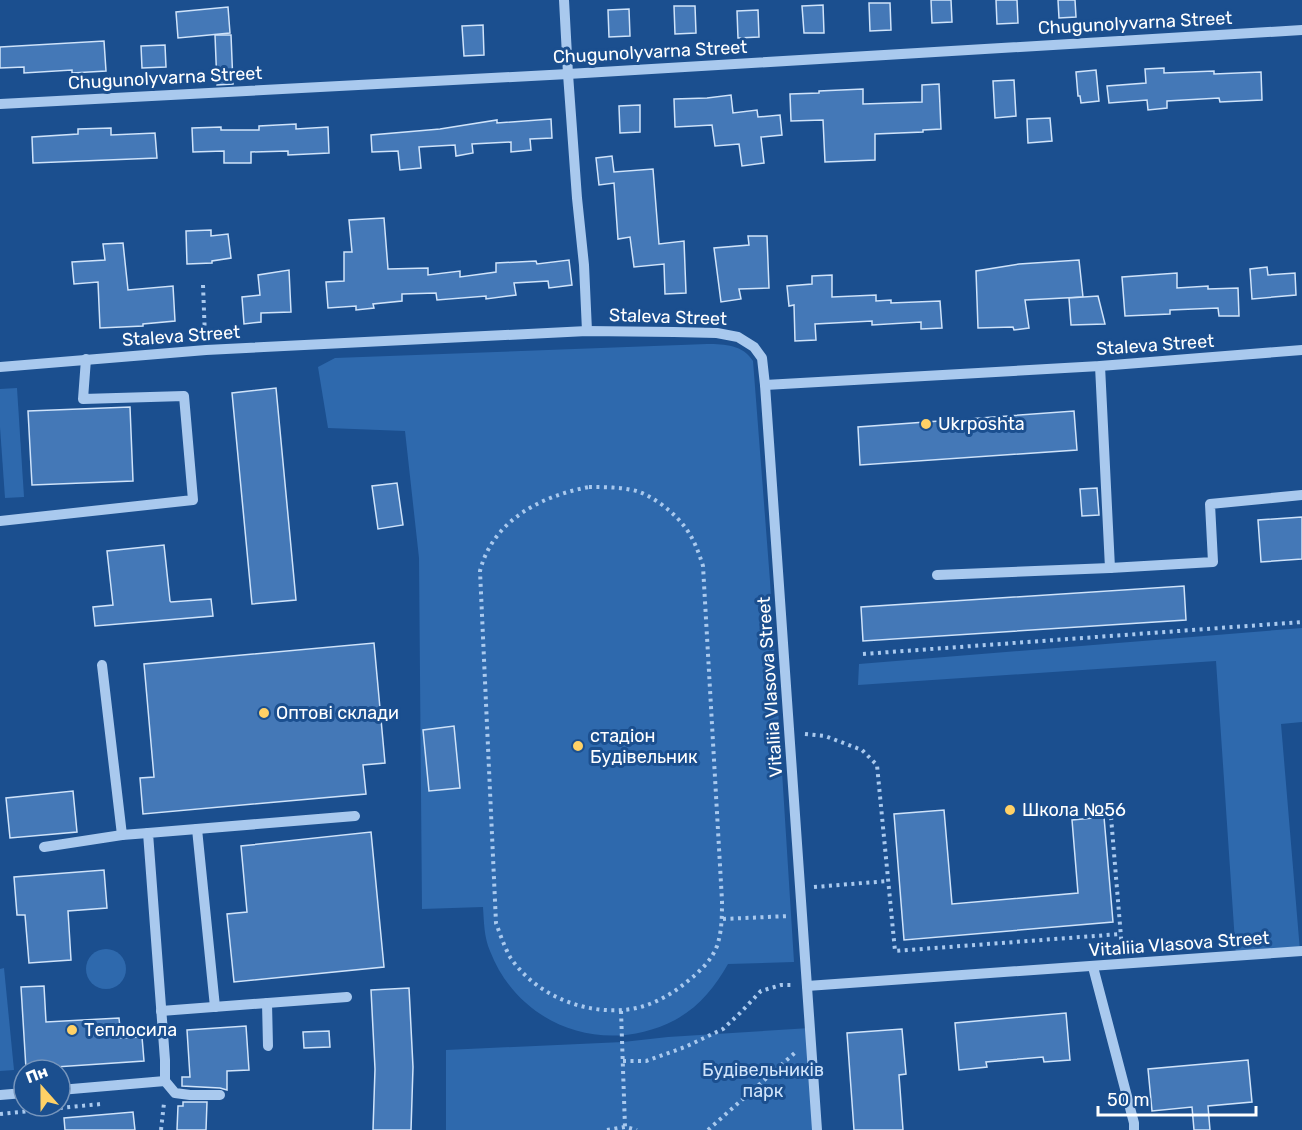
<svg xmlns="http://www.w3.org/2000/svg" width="1302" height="1130" font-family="Rubik,sans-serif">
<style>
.green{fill:#2e69ad}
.building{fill:#4478b7;stroke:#cfe3fa;stroke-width:1.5}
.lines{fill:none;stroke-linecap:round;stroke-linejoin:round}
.path{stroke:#a9c9ee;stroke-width:4;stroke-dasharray:3 4.5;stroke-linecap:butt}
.minor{stroke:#a9c9ee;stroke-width:10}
.poi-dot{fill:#ffd166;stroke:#1b4f8f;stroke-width:2}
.labels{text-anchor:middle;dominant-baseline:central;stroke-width:6;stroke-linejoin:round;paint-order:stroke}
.street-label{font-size:18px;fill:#fff;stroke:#1b4f8f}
.poi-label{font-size:18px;fill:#fff;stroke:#1b4f8f;text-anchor:start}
.park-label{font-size:18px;fill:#cfe3fa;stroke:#1b4f8f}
</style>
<rect width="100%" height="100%" fill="#1b4f8f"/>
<!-- green -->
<g class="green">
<path d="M707,344C725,344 743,345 753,361L770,581L794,962L728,964C715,987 699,1007 675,1020C604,1057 519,1026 490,951C484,937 484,922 483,907L422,909L419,558L405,431L328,428L318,367L335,358Z"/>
<polygon points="17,388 24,497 5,498 0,427 0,389"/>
<polygon points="1302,628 1302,722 1281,724 1300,951 1236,957 1216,661 858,685 859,664"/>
<circle cx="106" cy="969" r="20"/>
<polygon points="4,968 14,1070 0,1071 0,969"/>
<polygon points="810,1028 817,1130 446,1130 446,1050 623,1042 668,1037"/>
</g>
<!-- building -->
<g class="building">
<polygon points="931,0 951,0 952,22 932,23"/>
<polygon points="996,0 1017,0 1018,23 997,24"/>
<polygon points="1058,0 1075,0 1076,17 1059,18"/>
<polygon points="869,3 890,3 891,30 870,31"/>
<polygon points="823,5 824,33 804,33 802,6"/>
<polygon points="674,6 695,6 696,33 675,34"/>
<polygon points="228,7 230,33 178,38 176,12"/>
<polygon points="629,9 630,36 609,37 608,10"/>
<polygon points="758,10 759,37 738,38 737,11"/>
<polygon points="483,25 484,55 464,56 462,26"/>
<polygon points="215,35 231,35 233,84 217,85"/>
<polygon points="104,41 106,71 72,73 72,70 24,73 24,67 0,68 0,47"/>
<polygon points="165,45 166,67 142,68 141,46"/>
<polygon points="1164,68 1164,73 1214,71 1214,74 1261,72 1262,100 1220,102 1219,98 1167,101 1167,108 1148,110 1147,100 1109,103 1107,86 1146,83 1145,69"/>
<polygon points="1096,70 1099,101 1081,103 1080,96 1078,96 1076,72"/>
<polygon points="1014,80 1016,116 995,118 993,81"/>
<polygon points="939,84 941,129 923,130 923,132 875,134 875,160 825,162 823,120 791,121 790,94 819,93 819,91 863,89 863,104 922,102 922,85"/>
<polygon points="731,95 733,113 757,110 758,117 780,115 782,135 761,137 764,163 742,166 739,144 715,146 712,125 675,127 674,99 707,98"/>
<polygon points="640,105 640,132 620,133 619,106"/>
<polygon points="1050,118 1052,141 1028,143 1027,119"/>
<polygon points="551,119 552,138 530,139 531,150 511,152 511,142 472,144 473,153 456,156 455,145 419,147 421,168 400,170 398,151 372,152 371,135 440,129 497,120 497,123"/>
<polygon points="296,124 296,129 328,127 329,153 288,155 288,151 251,152 251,163 224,163 224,151 193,152 192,128 221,127 221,130 259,130 259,126"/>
<polygon points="111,128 111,135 155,133 157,158 33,163 32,137 78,134 78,129"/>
<polygon points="612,156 614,172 653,169 659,244 684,241 686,293 665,294 664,264 634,267 630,237 618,239 614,183 599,185 596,158"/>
<polygon points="384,218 388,269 428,268 428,275 460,271 460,277 496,272 496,263 536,261 537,264 569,260 572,285 549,288 548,281 514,283 516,295 486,299 486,296 437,300 436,293 402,294 402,301 373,304 374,308 356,310 356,306 328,308 326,282 344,281 344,252 352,252 349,220"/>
<polygon points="211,230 211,236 228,234 231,258 212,261 212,263 187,264 186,231"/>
<polygon points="748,236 767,236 769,288 739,289 741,299 721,302 714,248 749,245"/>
<polygon points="123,243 128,290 173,286 175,321 143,324 143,326 100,328 98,282 74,284 72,262 105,260 103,244"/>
<polygon points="1079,260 1083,297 1025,300 1029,328 1014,330 1013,327 978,328 976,271 1019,264"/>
<polygon points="1267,267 1268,275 1295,273 1296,295 1252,299 1250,269"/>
<polygon points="289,270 291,312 261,313 261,322 244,324 242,297 260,295 258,275"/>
<polygon points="1177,273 1177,288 1208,286 1208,289 1238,288 1239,316 1219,316 1218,308 1170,310 1170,314 1125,316 1122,277"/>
<polygon points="832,275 832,297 876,295 876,301 891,300 891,303 940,301 942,328 921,329 921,322 872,325 872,321 815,324 816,340 795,341 794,305 789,306 787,286 812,284 812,276"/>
<polygon points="1098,296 1105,324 1071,325 1069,298"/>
<polygon points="276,388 296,600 252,604 232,393"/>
<polygon points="130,407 133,481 32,485 28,411"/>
<polygon points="1074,411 1077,450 860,465 858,427"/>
<polygon points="397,483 403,525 378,529 372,486"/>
<polygon points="1097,488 1099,515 1082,516 1080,489"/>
<polygon points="1302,517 1302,559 1261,562 1258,520"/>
<polygon points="164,545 170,601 171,602 211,599 213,616 95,626 93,607 113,605 107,551"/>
<polygon points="1184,586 1186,620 863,641 861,607"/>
<polygon points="374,643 385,763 363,765 366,794 143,814 140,778 154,777 144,664"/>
<polygon points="454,726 460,788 429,791 423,730"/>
<polygon points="73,791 77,832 10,838 6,798"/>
<polygon points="944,810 952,904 1078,893 1072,820 1104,817 1113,922 904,940 894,814"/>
<polygon points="371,832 384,967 234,982 227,914 247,912 241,846"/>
<polygon points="104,870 107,908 68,911 71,960 29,963 25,915 17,915 14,877"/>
<polygon points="44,986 46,1022 119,1018 121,1038 142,1037 144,1061 26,1069 21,987"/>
<polygon points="409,988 413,1067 411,1130 373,1130 375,1069 371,990"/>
<polygon points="1066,1013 1070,1060 1044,1062 1043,1057 986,1062 987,1067 959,1070 955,1023"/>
<polygon points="246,1026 249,1070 227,1071 227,1090 220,1088 182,1086 182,1077 190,1077 187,1030"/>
<polygon points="902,1029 906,1074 899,1075 903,1130 854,1130 847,1033"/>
<polygon points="329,1031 330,1047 304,1048 303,1032"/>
<polygon points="1248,1060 1252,1102 1208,1106 1210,1130 1194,1130 1192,1107 1152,1111 1148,1069"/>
<polygon points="183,1102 207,1102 206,1130 177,1130 178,1106 183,1106"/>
<polygon points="133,1112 135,1130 65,1130 64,1118"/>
</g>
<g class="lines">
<!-- path -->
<g class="path">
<polyline points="203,285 205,337"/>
<path d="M589,487C603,487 618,487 632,490C643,492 652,498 661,504C685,522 694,537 703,566L722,901C722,916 722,931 717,946C711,962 697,974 684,984C667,998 644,1009 622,1010C579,1013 534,993 510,957C504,946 500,934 496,923L480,571C493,520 541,496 589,487Z"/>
<polyline points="863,654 1302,622"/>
<polyline points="805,734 825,736 862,750 877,765 895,951 1121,934"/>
<polyline points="1111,817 1122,949"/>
<polyline points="814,887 888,881"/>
<polyline points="723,919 789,916"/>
<polyline points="621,1011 625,1127"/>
<polyline points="623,1061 646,1061 685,1047 723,1029 740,1013 761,991 781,985 794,985"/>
<polyline points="21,1081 21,1075 24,1075"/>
<polyline points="0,1114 101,1104"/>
<polyline points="161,1130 164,1103"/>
<polyline points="607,1130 625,1127 637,1130"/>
<polyline points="708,1130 797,1051"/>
</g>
<!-- minor -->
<g class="minor">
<polyline points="564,0 568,74 577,198 584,265 587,331"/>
<polyline points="0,104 568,74 1302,30"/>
<polyline points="0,367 206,350 587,331 674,332 717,333 738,337 754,347 762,358 765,385 1100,366 1302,350"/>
<polyline points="765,385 817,1130"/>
<polyline points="0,521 193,500 184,396 83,399 86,359"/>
<polyline points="1110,568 1213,562 1210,504 1302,495"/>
<polyline points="937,575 1110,568 1100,366"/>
<polyline points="102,665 122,835 148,833"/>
<polyline points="197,829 215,1007"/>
<polyline points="44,847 122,835"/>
<polyline points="1093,967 1134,1123 1134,1130"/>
<polyline points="807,986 1302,951"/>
<polyline points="267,1003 268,1046"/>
<polyline points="161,1011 347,997"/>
<polyline points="60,1090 165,1081"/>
<polyline points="0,1095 24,1093"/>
<polyline points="220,1095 190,1095 175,1093 165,1081 165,1060 148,833 355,816"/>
</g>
</g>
<!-- markers -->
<g class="poi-dot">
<circle cx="926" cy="424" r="6"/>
<circle cx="264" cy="713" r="6"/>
<circle cx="578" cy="746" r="6"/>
<circle cx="1010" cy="810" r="6"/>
<circle cx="72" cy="1030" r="6"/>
</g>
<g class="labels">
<!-- street labels -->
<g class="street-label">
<text transform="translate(1135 23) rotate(-3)">Chugunolyvarna Street</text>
<text transform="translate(650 52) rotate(-3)">Chugunolyvarna Street</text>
<text transform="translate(165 78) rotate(-3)">Chugunolyvarna Street</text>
<text transform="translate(668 317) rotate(2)">Staleva Street</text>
<text transform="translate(181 336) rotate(-4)">Staleva Street</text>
<text transform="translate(1155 345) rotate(-4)">Staleva Street</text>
<text transform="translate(770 687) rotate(-94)">Vitaliia Vlasova Street</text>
<text transform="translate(1179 944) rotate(-4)">Vitaliia Vlasova Street</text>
</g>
<!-- poi labels -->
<g class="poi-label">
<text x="938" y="424">Ukrposhta</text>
<text x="276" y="713">Оптові склади</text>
<text x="590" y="736">стадіон<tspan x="590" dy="21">Будівельник</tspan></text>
<text x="1022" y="810">Школа №56</text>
<text x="84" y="1030">Теплосила</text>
</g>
<!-- park labels -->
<g class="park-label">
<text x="763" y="1070">Будівельників<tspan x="763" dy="21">парк</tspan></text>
</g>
</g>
<!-- north arrow -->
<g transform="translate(42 1088) rotate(339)"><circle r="28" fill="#1b4f8f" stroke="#7695bc" stroke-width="1.5"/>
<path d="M0-4.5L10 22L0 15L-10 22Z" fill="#ffd166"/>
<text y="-9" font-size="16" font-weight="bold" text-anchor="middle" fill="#ffffff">Пн</text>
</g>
<!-- scale -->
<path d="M1098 1106v9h158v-9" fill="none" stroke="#ffffff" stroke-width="3"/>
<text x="1107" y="1106" font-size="18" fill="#ffffff" stroke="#1b4f8f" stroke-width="4.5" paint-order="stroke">50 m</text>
</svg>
